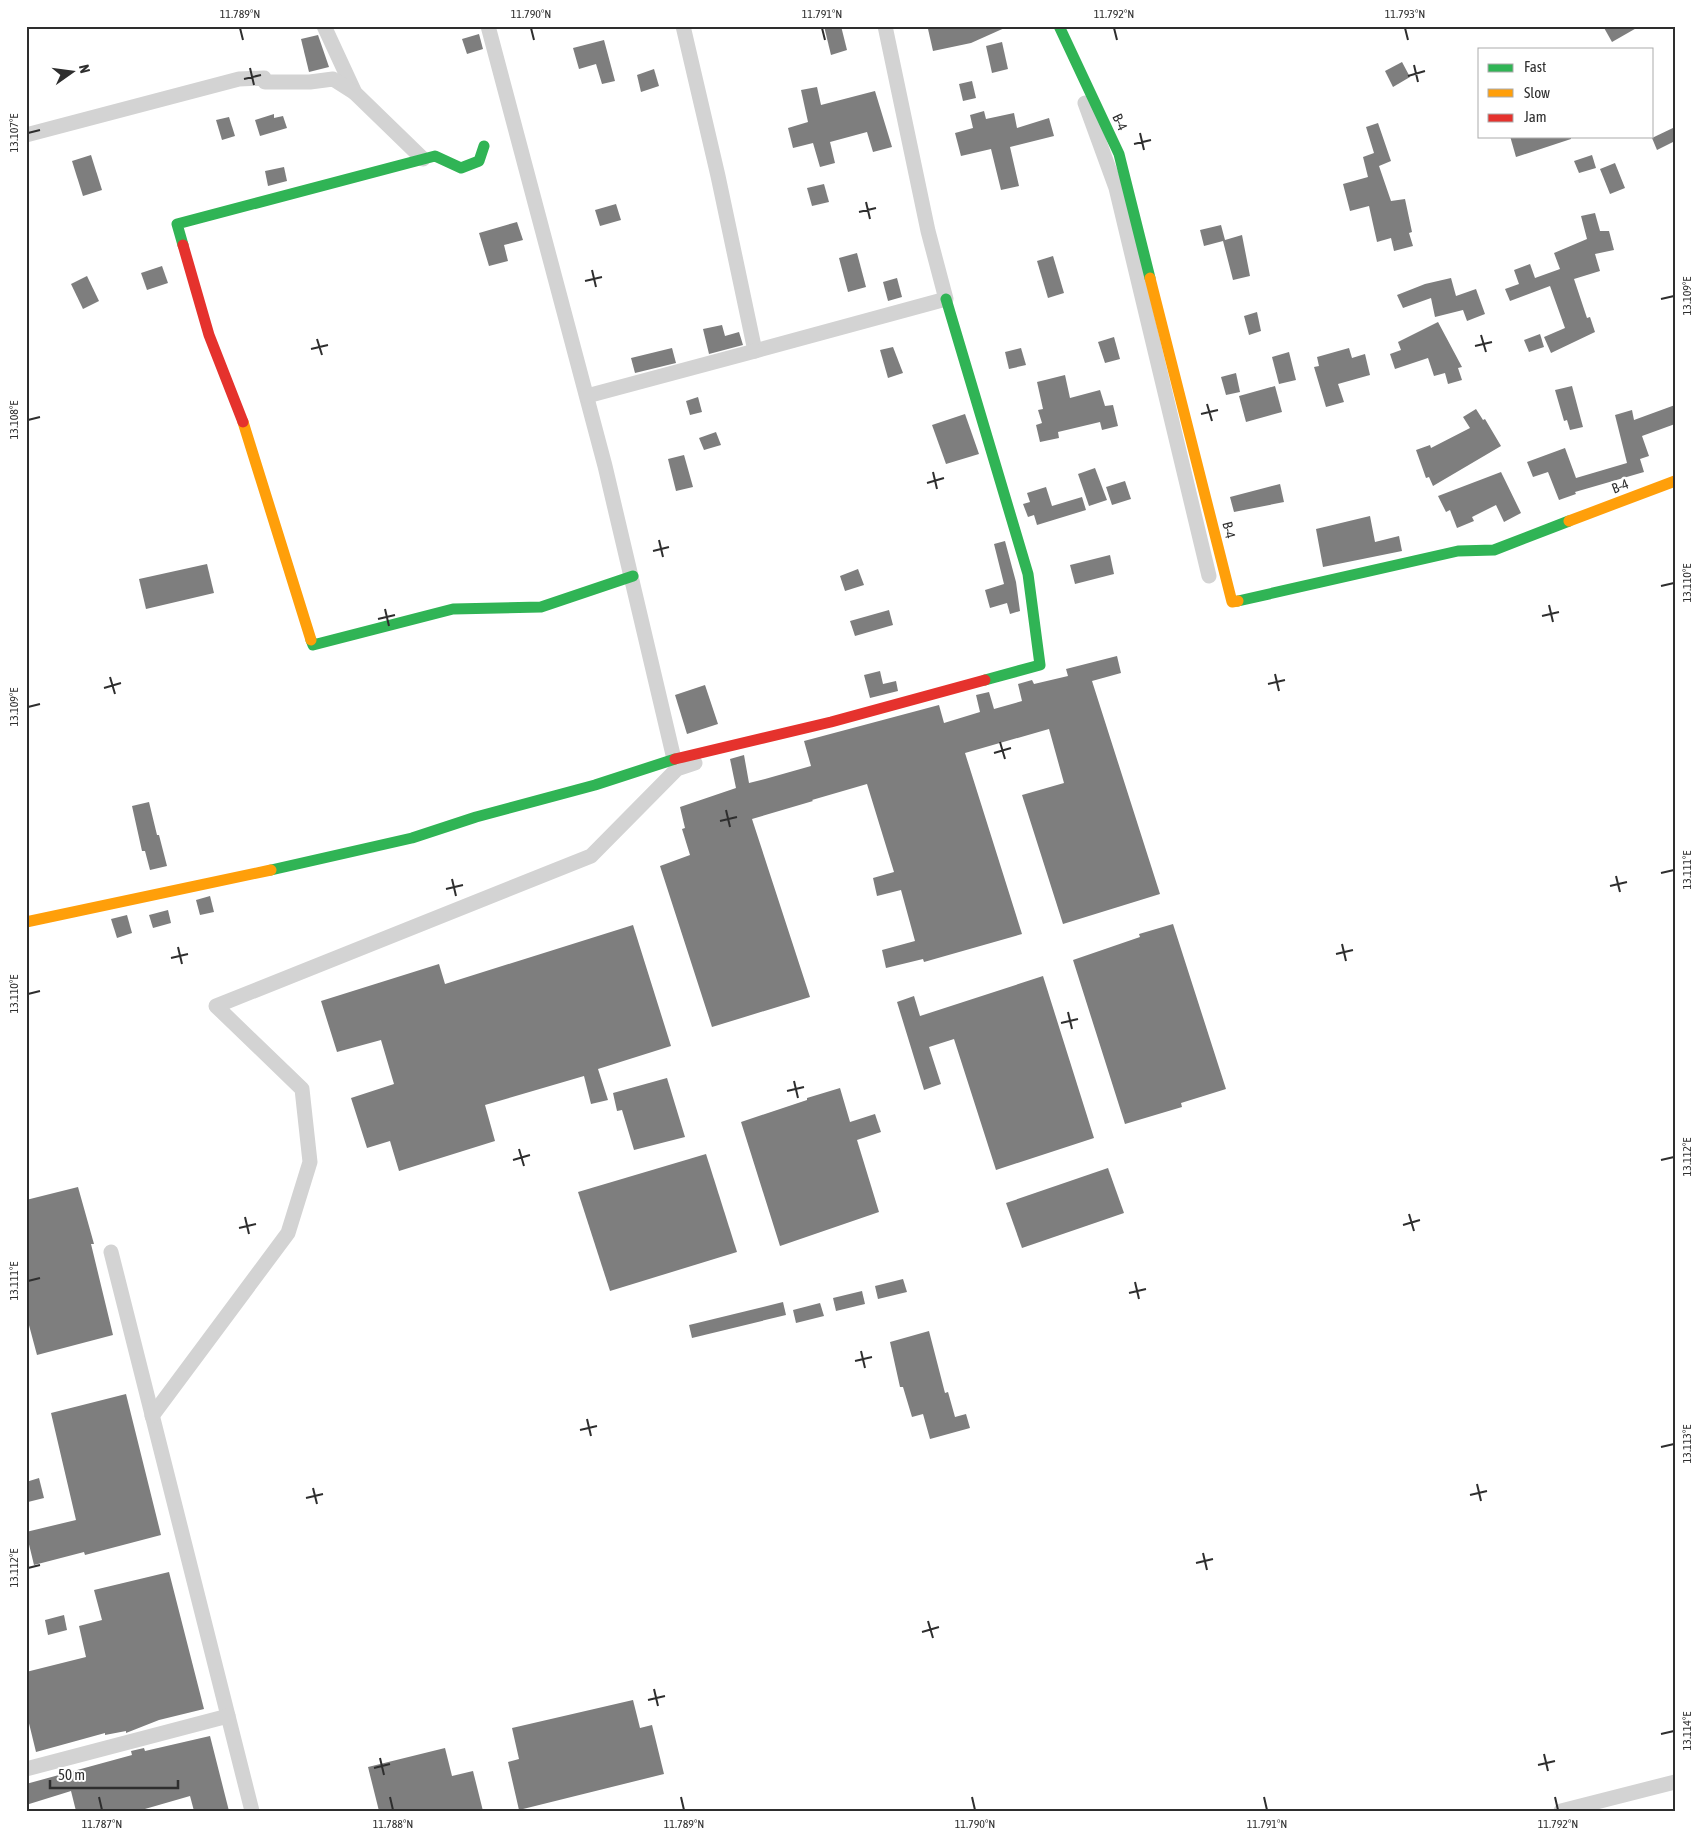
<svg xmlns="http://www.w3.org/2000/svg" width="1701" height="1837" font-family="'Asap Condensed',sans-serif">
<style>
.building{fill:#7e7e7e}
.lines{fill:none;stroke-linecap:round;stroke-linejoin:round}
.street{stroke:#d3d3d3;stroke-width:15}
.fast{stroke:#30b455;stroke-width:11}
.slow{stroke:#ff9f0a;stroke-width:11}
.jam{stroke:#e5322d;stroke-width:11}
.ticks{fill:none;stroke:#2e2e2e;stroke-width:2}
.labels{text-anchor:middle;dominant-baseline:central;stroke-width:5;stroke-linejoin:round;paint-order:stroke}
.street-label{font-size:14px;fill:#2e2e2e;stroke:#fff}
.neatline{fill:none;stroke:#2e2e2e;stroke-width:2}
.ticks-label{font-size:12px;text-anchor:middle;fill:#2e2e2e}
</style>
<rect width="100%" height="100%" fill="#fff"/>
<!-- building -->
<g class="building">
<polygon points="824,26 841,26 847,50 831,55"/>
<polygon points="940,26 1009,26 971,43 933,51 928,29"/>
<polygon points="1603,26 1640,26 1612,42"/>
<polygon points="479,34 483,49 467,54 462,39"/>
<polygon points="318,35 329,67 309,72 301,39"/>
<polygon points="604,40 615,81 602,84 596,64 579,69 573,48"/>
<polygon points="1002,42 1008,69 992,73 986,46"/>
<polygon points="1402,62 1410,77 1393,87 1385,71"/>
<polygon points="654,69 659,86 641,92 637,75"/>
<polygon points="972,81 976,98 963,101 959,84"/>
<polygon points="817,87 821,105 875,91 892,147 873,152 867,132 830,142 835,163 820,167 813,143 793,148 788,128 808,122 801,90"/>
<polygon points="984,111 986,119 1014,113 1017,128 1049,118 1054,136 1010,147 1019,186 1001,190 991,149 961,156 955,133 973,128 970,115"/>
<polygon points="274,114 274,118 283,116 287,128 260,136 255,120"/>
<polygon points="229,117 235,136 222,140 216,120"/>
<polygon points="1378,123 1391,161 1379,166 1391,201 1405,199 1412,232 1409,233 1413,246 1394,251 1391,238 1377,242 1369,206 1350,211 1343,184 1368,177 1363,157 1374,153 1366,127"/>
<polygon points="1675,127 1675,141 1657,150 1652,138"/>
<polygon points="1510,136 1571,136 1571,139 1516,157"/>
<polygon points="91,155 102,190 83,196 72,161"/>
<polygon points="1592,155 1596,168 1579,173 1574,161"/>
<polygon points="1615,163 1625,188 1610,194 1600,169"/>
<polygon points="284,167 287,181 268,186 265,171"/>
<polygon points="824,184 829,202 812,206 807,188"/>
<polygon points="616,204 621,220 600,226 595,210"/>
<polygon points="1595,213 1600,231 1609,231 1614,250 1595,254 1600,271 1574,279 1587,318 1590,317 1595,332 1551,353 1544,337 1565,328 1550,286 1510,301 1505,289 1519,284 1514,270 1530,264 1535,278 1560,269 1554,253 1587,239 1581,216"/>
<polygon points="517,222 523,240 504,245 508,261 489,266 479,233"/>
<polygon points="1221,225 1225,240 1242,235 1250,276 1233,280 1223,241 1204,246 1200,230"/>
<polygon points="857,253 866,287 848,292 839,258"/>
<polygon points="1053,256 1064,293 1048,298 1037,261"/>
<polygon points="162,266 168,283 147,290 141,273"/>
<polygon points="87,276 99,301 83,309 71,284"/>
<polygon points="897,278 902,297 888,301 883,282"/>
<polygon points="1451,278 1456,296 1476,289 1485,314 1467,321 1463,310 1435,317 1431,298 1403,308 1397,295 1425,284"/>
<polygon points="1257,312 1261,331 1249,335 1244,316"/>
<polygon points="1438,322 1462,367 1458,368 1462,380 1448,384 1445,373 1434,376 1428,358 1395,369 1390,354 1401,350 1398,342"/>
<polygon points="722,325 725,336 739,332 743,345 709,354 703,329"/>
<polygon points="1540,334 1544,347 1529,352 1524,340"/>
<polygon points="1114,337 1120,359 1105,363 1098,342"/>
<polygon points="893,347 903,373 888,378 880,350"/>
<polygon points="672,348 676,363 635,373 631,358"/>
<polygon points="1021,348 1026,365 1009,369 1005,352"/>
<polygon points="1349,348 1352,358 1365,354 1370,375 1338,384 1344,402 1326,407 1314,367 1319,366 1317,357"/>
<polygon points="1289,352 1296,380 1279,384 1272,357"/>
<polygon points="1236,373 1240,392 1226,395 1221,377"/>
<polygon points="1065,375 1070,398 1100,390 1105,406 1113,405 1118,426 1102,430 1100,422 1058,432 1059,438 1040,442 1036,425 1042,423 1038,410 1043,409 1037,382"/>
<polygon points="1275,386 1282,412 1246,422 1239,396"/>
<polygon points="1572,386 1583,427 1570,430 1567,420 1564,421 1555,390"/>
<polygon points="698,397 702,412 690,415 686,401"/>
<polygon points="1675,405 1675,424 1642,436 1649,456 1640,459 1644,472 1575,492 1576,494 1559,500 1548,472 1533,477 1527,462 1565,448 1576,478 1627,463 1615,415 1632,410 1634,420"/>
<polygon points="1476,409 1483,420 1485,419 1501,446 1433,486 1429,477 1426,478 1416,450 1430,445 1431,448 1470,428 1463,417"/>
<polygon points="965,414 979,454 946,464 932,425"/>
<polygon points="716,432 721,445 704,450 699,438"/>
<polygon points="684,455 693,487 676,491 668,459"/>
<polygon points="1095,468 1107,500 1089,506 1078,474"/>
<polygon points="1501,472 1521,513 1504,522 1496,505 1472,517 1474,521 1457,528 1450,510 1446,512 1438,496"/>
<polygon points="1125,481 1131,499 1112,505 1106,487"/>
<polygon points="1280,484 1284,502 1234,512 1230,497"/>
<polygon points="1046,487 1052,506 1082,497 1086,510 1037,525 1034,515 1028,517 1023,504 1030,502 1027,493"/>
<polygon points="1370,516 1375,542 1399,536 1402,551 1323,567 1316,529"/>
<polygon points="1005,541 1016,582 1020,611 1010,614 1007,603 990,608 985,590 1004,584 994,544"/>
<polygon points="1110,555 1114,574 1075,584 1070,565"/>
<polygon points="207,564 214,593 146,609 139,579"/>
<polygon points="858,569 864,585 845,591 840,576"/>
<polygon points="889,610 893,625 855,636 850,621"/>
<polygon points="1117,656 1121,673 1092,681 1160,894 1063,924 1022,795 1064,783 1049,729 965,753 1022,934 924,962 923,959 886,968 882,950 915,941 901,890 877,896 873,878 894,872 867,784 812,800 813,801 752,819 810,997 712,1027 660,866 690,855 682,829 685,828 680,807 736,788 730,759 744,755 749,783 765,779 811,766 804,741 939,705 944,723 980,712 976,695 989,692 994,709 1022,701 1018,684 1032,680 1034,684 1068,676 1066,669"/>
<polygon points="880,671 883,684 896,681 898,691 870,698 864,675"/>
<polygon points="705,685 718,724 687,734 675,695"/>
<polygon points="149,802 157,835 159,835 167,866 150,870 145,851 142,851 132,806"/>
<polygon points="210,896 214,912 200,915 196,900"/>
<polygon points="168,910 171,923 153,928 149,915"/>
<polygon points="127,915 132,933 117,938 111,919"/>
<polygon points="1173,924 1226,1089 1181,1103 1182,1107 1125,1124 1073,960 1140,937 1139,934"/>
<polygon points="633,925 671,1046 598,1069 608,1100 591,1104 584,1076 485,1105 495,1141 399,1171 390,1141 367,1148 351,1098 394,1084 381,1040 337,1052 321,1001 439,964 445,984"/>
<polygon points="1043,976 1094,1138 996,1170 954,1039 929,1047 941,1084 924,1090 897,1002 914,996 920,1016"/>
<polygon points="667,1078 685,1137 634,1150 622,1110 617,1111 613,1093"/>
<polygon points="840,1088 850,1122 875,1114 881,1132 857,1140 879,1212 780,1246 741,1122 807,1100 807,1098"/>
<polygon points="706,1154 737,1252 610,1291 578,1192"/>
<polygon points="1108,1168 1124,1213 1022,1248 1006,1203"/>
<polygon points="78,1187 94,1244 91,1244 113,1335 37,1355 26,1314 26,1200"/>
<polygon points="903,1279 907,1292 878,1299 875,1286"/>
<polygon points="862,1291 865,1304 836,1311 833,1298"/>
<polygon points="783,1302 786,1315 692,1338 689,1325"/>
<polygon points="820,1303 824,1316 796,1323 793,1310"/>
<polygon points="929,1331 945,1393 948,1392 955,1417 966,1414 970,1428 930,1439 923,1414 912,1417 903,1387 900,1387 890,1342"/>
<polygon points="126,1394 161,1535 85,1555 84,1552 34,1565 26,1532 76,1520 51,1413"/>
<polygon points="39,1478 44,1498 28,1502 26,1482"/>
<polygon points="169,1572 204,1709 159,1720 126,1733 126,1731 105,1735 105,1733 36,1752 26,1711 26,1672 86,1657 79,1626 102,1620 94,1590"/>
<polygon points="64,1615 67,1630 48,1635 45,1620"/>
<polygon points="633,1700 640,1728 652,1725 664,1774 519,1810 508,1762 519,1759 512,1728"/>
<polygon points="210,1736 229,1811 194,1811 190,1796 138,1811 76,1811 71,1791 26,1805 26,1784 132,1755 131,1751 144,1748 145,1751"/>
<polygon points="445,1748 452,1776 473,1771 483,1811 379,1811 368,1767"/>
</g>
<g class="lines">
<!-- street -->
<g class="street">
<polyline points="324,26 355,93 423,159"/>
<polyline points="488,26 605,466 674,759"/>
<polyline points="683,26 718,176 755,351 946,299 928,231 885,26"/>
<polyline points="1085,103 1116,188 1209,576"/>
<polyline points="26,135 239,79 264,78 265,82 310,82 333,79 355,93"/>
<polyline points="587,396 755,351"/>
<polyline points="111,1252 252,1811"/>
<polyline points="152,1416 288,1233 310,1162 302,1089 216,1006 591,856 677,769 695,763"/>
<polyline points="26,1769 228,1716"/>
<polyline points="1561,1811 1675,1782"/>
</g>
<!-- fast -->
<g class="fast">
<polyline points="1059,26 1119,154 1150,278"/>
<polyline points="183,245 177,224 435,156 461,168 479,161 484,146"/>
<polyline points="946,299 1028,574 1040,665 985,680"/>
<polyline points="1238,601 1458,551 1494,550 1569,521"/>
<polyline points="311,640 313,645 453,609 541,607 633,576"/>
<polyline points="271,870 412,838 476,817 595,785 675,759"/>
</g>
<!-- slow -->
<g class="slow">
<polyline points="1150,278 1232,602 1238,601"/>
<polyline points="243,422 311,640"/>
<polyline points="1569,521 1675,481"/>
<polyline points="26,922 271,870"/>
</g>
<!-- jam -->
<g class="jam">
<polyline points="183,245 209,335 243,422"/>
<polyline points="675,759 831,722 985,680"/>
</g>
</g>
<!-- ticks -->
<path class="ticks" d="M240,28L243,40M531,28L534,40M822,28L825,40M1114,28L1117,40M1405,28L1408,40M1414,65L1418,82M250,68L254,85M1408,76L1425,71M244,79L261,75M28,133L40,130M1140,133L1144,150M1134,144L1151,140M866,202L870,219M859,212L876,208M592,270L596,287M585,281L602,277M1661,299L1674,296M1481,335L1486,352M317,339L322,355M1475,346L1492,342M311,349L328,345M1207,404L1212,421M1201,414L1218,410M28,420L40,417M933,472L937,489M927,483L944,478M659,540L663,557M653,551L669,547M1661,586L1674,583M1549,605L1553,622M385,609L389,626M1542,616L1559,612M378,619L395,615M1275,674L1279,691M110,677L115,694M1268,684L1285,680M104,688L121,683M28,707L40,704M1000,742L1005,759M994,753L1011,748M726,810L730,827M720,821L737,817M1661,873L1674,870M1616,876L1620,892M452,879L456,896M1610,886L1627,882M446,889L463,885M1342,944L1346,961M178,947L182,964M1336,954L1353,950M171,958L188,954M28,994L40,991M1068,1012L1072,1029M1061,1023L1078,1019M794,1081L798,1098M787,1091L804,1087M519,1149L524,1166M513,1160L530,1155M1661,1160L1674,1157M1409,1214L1414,1231M245,1217L249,1234M1403,1225L1420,1220M239,1228L256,1224M28,1281L40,1278M1135,1282L1139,1299M1129,1293L1146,1289M861,1351L865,1368M855,1361L872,1357M587,1419L591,1436M580,1430L597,1426M1661,1447L1674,1444M1477,1484L1481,1501M313,1488L317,1504M1470,1495L1487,1491M306,1498L323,1494M1203,1553L1207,1570M1196,1563L1213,1559M28,1568L40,1565M928,1621L933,1638M922,1632L939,1627M654,1689L658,1706M648,1700L665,1696M1661,1734L1674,1731M1544,1754L1548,1771M380,1758L384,1775M1538,1765L1555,1761M374,1768L390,1764M99,1797L102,1810M390,1797L393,1810M681,1797L684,1810M972,1797L975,1810M1264,1797L1267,1810M1555,1797L1558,1810"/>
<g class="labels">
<!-- street labels -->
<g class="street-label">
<text transform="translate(1120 122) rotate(65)">B-4</text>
<text transform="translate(1620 486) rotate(-21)">B-4</text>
<text transform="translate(1229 530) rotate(76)">B-4</text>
</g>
</g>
<!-- border -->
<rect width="1701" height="1837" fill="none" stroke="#ffffff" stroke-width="55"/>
<!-- legend -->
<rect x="1478" y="48" width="175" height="90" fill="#ffffff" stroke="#ababab"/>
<rect x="1488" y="64" width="25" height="8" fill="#30b455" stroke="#ababab"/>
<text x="1524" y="72" font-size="15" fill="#2e2e2e">Fast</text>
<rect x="1488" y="89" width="25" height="8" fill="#ff9f0a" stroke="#ababab"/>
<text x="1524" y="98" font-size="15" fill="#2e2e2e">Slow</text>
<rect x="1488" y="114" width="25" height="8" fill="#e5322d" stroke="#ababab"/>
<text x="1524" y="122" font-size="15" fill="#2e2e2e">Jam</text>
<!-- north arrow -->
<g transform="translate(72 72) rotate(76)" stroke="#ffffff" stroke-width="4" paint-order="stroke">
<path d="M0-4L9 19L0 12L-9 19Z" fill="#2e2e2e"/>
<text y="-8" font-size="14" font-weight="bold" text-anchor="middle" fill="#2e2e2e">N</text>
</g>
<!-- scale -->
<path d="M50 1780v8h128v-8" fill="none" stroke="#2e2e2e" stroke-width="2.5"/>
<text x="58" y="1780" font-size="15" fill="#2e2e2e" stroke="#ffffff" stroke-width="4" paint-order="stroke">50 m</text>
<rect x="28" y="28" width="1646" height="1782" class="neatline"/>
<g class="ticks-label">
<text x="240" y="18">11.789°N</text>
<text x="531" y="18">11.790°N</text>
<text x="822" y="18">11.791°N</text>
<text x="1114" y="18">11.792°N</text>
<text x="1405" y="18">11.793°N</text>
<text transform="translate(14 133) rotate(-90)" y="4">13.107°E</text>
<text transform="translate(1687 296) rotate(-90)" y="4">13.109°E</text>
<text transform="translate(14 420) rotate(-90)" y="4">13.108°E</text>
<text transform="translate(1687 583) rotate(-90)" y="4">13.110°E</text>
<text transform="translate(14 707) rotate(-90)" y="4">13.109°E</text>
<text transform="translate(1687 870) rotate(-90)" y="4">13.111°E</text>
<text transform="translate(14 994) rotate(-90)" y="4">13.110°E</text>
<text transform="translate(1687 1157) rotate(-90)" y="4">13.112°E</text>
<text transform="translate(14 1281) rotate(-90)" y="4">13.111°E</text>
<text transform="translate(1687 1444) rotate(-90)" y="4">13.113°E</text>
<text transform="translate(14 1568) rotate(-90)" y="4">13.112°E</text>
<text transform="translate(1687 1731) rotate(-90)" y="4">13.114°E</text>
<text x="102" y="1828">11.787°N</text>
<text x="393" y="1828">11.788°N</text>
<text x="684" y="1828">11.789°N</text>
<text x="975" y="1828">11.790°N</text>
<text x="1267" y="1828">11.791°N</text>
<text x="1558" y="1828">11.792°N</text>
</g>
</svg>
